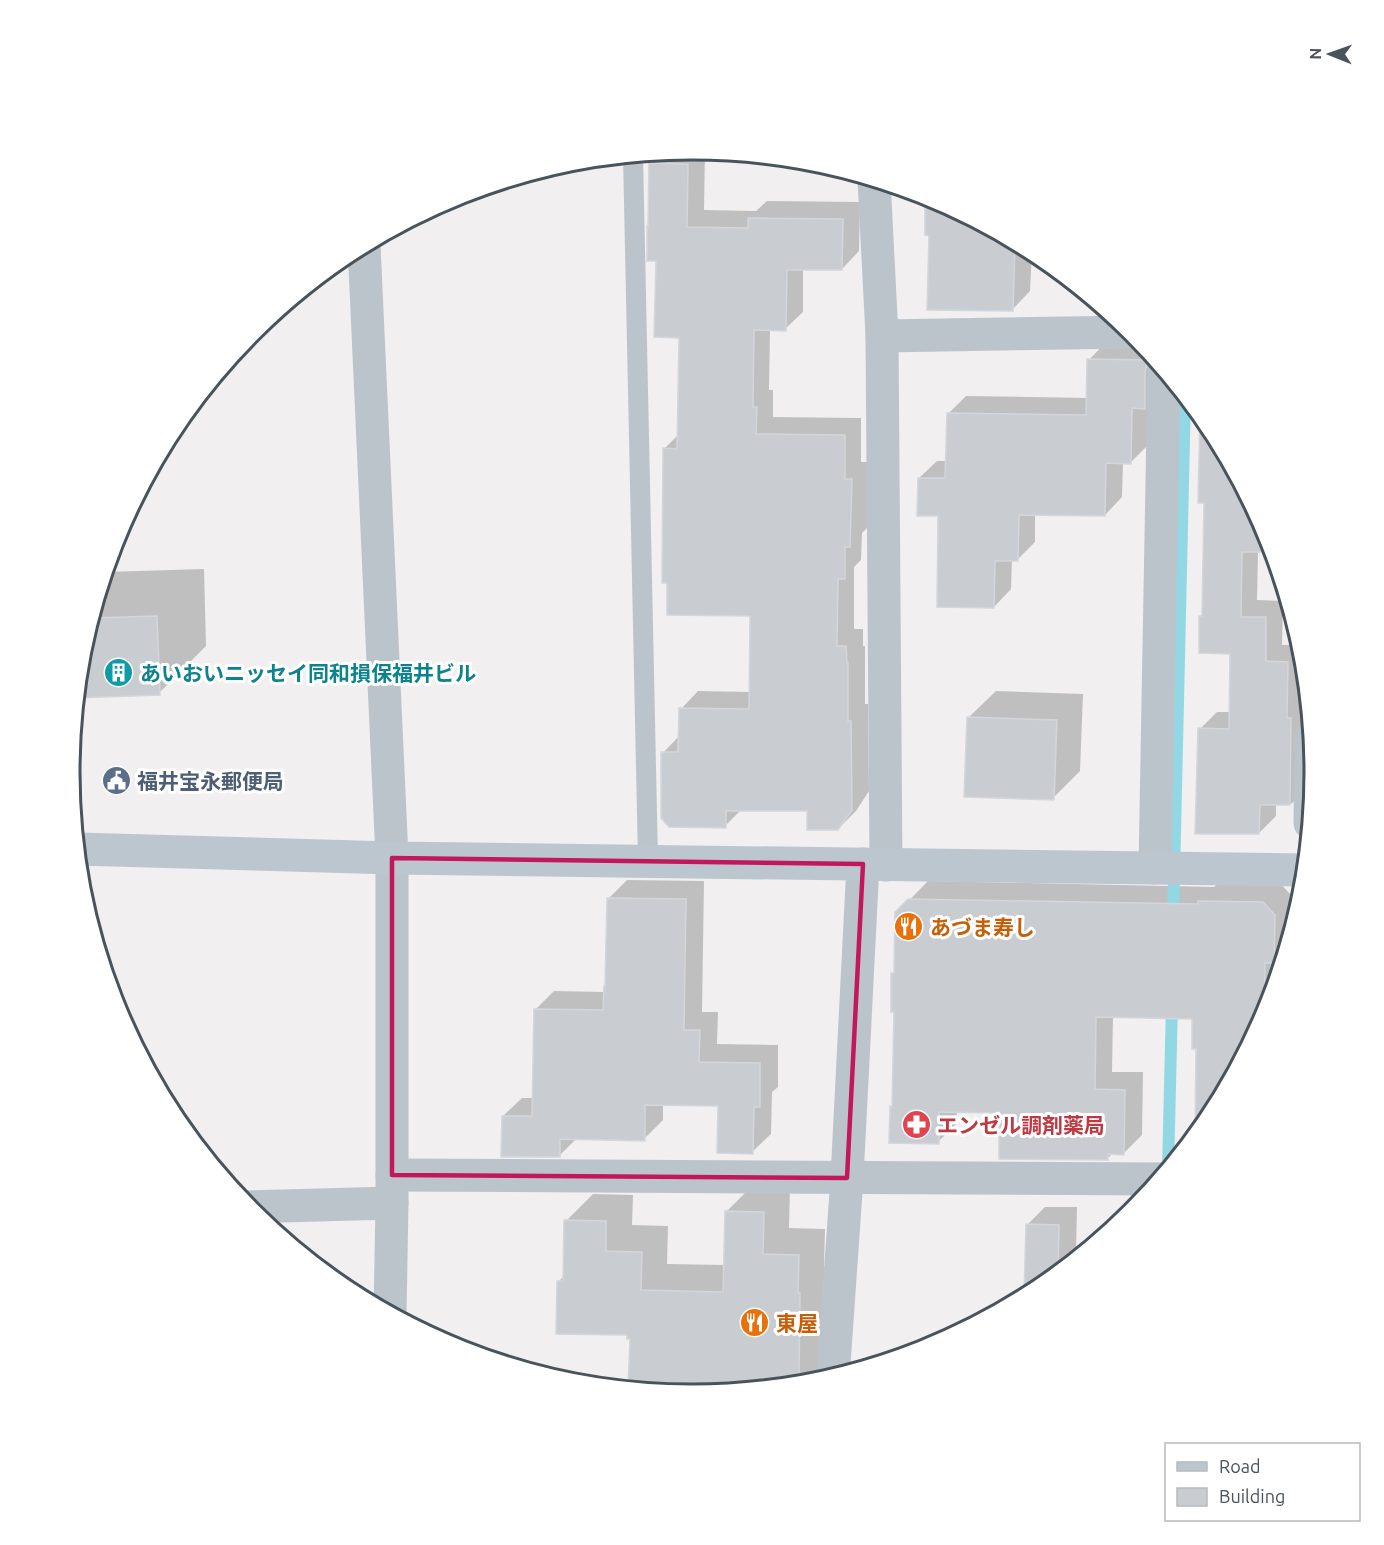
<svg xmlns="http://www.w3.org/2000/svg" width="1384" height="1545" font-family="Ubuntu,'Noto Sans JP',sans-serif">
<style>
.shadow{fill:#0003}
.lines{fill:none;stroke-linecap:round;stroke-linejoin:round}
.stream{stroke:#92d8e4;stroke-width:12}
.building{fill:#c9ccd1;stroke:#d3d6da;stroke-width:1.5}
.lane{stroke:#bcc4cb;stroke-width:20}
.street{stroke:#bcc4cb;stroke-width:33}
.secondary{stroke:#bcc6cf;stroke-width:33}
.marked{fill:none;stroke:#c2185b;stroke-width:4.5;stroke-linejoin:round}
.labels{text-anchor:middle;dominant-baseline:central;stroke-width:6;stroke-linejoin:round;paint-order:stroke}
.culture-label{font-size:21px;font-weight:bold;fill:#0d838f;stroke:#fff;text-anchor:start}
.service-label{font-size:21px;font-weight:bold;fill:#4e5e75;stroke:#fff;text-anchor:start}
.food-label{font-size:21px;font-weight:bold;fill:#c56008;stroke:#fff;text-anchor:start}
.health-label{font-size:21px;font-weight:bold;fill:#be3a42;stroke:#fff;text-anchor:start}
.rim{fill:none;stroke:#49535b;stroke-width:3}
</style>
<rect width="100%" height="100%" fill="#f1efef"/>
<!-- shadow -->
<g class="shadow">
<polygon points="692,150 705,151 704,210 756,211 767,201 860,202 859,251 842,269 803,268 803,312 785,329 770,329 769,390 773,390 773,417 861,418 861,462 868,462 867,528 862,533 861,560 854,567 854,629 863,629 863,646 865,646 865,704 868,704 869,791 856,811 838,829 808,809 741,810 725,826 663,753 680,735 681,709 698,691 750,692 752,615 664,449 679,434 681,336 657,259 651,164 662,152"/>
<polygon points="927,196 1032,251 1030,291 1012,310 930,234 926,234"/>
<polygon points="1106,342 1141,343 1162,368 1148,445 1131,462 1123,462 1122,497 1105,515 1035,514 1035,542 1017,560 1012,560 1011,589 994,607 919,478 937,461 947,461 948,414 966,396 1088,398 1089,360"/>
<polygon points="1184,395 1195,408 1184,408"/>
<polygon points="1201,416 1210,427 1268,534 1271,544 1264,551 1258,551 1257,600 1283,601 1282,645 1301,645 1303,651 1303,702 1308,702 1308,787 1291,804 1276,804 1276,816 1259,833 1200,729 1217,712 1230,712 1232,652 1201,617 1203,614 1205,501"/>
<polygon points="204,569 206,646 159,693 77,696 81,651 105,572"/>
<polygon points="996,691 1083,694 1080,771 1053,798 969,717"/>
<polygon points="627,880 704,881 702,1012 718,1012 717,1044 778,1045 778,1087 772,1092 771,1134 752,1152 720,1105 663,1104 663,1120 644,1139 577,1138 559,1156 503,1116 522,1098 534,1098 535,1010 554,991 605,992 608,899"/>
<polygon points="928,881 1214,887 1217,884 1281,884 1300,905 1267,1011 1210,1119 1189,1145 1189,1129 1197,1122 1198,1047 1194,1018 1113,1016 1112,1072 1143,1072 1142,1135 1124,1153 1113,1153 1108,1158 1001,1112 957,1111 956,1124 938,1142 891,1107 894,1105 896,1010 893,974 896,971 897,913"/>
<polygon points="753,1185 790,1186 789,1228 825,1229 824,1267 826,1267 821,1381 813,1384 692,1395 629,1389 631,1337 629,1333 558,1282 565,1275 566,1221 593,1194 633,1195 632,1225 668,1226 667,1264 725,1265 726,1212"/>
<polygon points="1045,1207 1077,1207 1076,1252 1058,1270 1027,1225"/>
</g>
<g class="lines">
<!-- stream -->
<g class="stream">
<polyline points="1173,920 1185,396"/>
<polyline points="1168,1170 1172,1003"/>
</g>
</g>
<!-- building -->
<g class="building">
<polygon points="649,163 688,164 687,227 748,228 748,218 843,219 842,270 787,270 786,331 754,330 753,407 757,407 756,434 845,435 845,479 852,479 850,547 845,547 845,579 838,579 837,646 846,646 847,663 848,663 848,721 851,721 852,810 838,830 807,830 807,811 726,811 726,828 669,827 661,818 661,752 678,752 679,708 749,709 750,616 667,615 667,583 662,583 663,448 677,449 679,338 654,337 656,261 647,261 647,226 648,226"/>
<polygon points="925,195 1015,242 1013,311 927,310 929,236 925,235"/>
<polygon points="1087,359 1149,360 1145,371 1145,409 1132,408 1131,464 1106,463 1105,516 1019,515 1018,561 995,561 994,608 937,607 938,516 917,516 918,478 945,478 947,413 1086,415"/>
<polygon points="1200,414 1210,427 1265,530 1265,552 1242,552 1241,617 1266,617 1266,661 1288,662 1287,718 1291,718 1290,805 1260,805 1259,834 1195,834 1198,728 1229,729 1230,654 1199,653 1199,616 1202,616 1204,503 1198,503"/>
<polygon points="157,616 160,695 76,698 81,651 91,618"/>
<polygon points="967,717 1057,720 1054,800 964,797"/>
<polygon points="607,898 686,899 684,1030 700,1030 699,1062 760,1063 760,1107 754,1107 753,1154 717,1153 718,1106 645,1105 645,1141 560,1139 560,1157 501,1157 502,1116 532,1116 534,1009 603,1010 604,986 605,986"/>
<polygon points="908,899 1198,904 1198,901 1263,902 1275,915 1274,963 1265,963 1264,1018 1210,1119 1195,1137 1196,1049 1192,1049 1192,1019 1096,1017 1095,1089 1125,1090 1124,1155 1108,1154 1108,1160 999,1159 999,1113 939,1112 939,1144 889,1143 890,1106 892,1107 894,1012 891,1012 891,973 894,973 895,912"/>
<polygon points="725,1211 764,1212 763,1254 799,1255 798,1293 800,1293 799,1379 796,1379 796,1385 692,1395 628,1389 630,1339 627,1339 627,1335 556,1334 557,1281 563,1281 564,1220 606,1221 606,1251 642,1252 641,1290 723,1292"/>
<polygon points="1026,1224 1059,1225 1058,1274 1038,1291 1024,1298"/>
</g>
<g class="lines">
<!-- lane -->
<polyline class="lane" points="633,155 648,861"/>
<!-- street -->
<g class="street">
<polyline points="874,180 882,336 886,865"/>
<polyline points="364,245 392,858 392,1203 390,1314"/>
<polyline points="882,336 1132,332"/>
<polyline points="1310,823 1311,737"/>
<polyline points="1155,868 1164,371"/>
<polyline points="392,1175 1160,1179"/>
<polyline points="246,1207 392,1203"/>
<polyline points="833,1378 847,1178 863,864"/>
</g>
<!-- secondary -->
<polyline class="secondary" points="77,849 392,858 1305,870"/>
</g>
<!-- marked area -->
<path class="marked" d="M392,858L863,864L847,1178L392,1175Z"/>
<!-- icons -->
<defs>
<symbol id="building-disc" viewBox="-11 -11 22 22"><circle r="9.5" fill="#0f9aa8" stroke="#fff"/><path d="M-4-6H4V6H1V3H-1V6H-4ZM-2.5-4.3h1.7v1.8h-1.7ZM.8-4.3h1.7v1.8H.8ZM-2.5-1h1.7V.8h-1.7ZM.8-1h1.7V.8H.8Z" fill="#fff"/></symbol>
<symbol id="civic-disc" viewBox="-11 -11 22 22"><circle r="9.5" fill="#5c6f8a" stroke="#fff"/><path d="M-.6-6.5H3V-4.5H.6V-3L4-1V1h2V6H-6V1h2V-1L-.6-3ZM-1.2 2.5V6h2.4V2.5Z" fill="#fff"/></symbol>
<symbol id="restaurant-disc" viewBox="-11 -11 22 22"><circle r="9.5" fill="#e8710a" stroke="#fff"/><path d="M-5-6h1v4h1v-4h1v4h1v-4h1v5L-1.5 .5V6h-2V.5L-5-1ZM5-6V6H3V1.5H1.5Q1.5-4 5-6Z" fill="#fff"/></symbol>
<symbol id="pharmacy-disc" viewBox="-11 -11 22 22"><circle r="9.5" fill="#e0444e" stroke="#fff"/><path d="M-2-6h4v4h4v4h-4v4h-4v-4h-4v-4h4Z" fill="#fff"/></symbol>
</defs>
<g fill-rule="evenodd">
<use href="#building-disc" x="102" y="656" width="33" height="33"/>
<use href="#civic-disc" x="100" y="764" width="33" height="33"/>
<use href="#restaurant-disc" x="892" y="910" width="33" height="33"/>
<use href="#pharmacy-disc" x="900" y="1108" width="33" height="33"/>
<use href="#restaurant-disc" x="738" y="1306" width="33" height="33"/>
</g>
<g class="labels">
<!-- culture labels -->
<g class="culture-label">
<text x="140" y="673">あいおいニッセイ同和損保福井ビル</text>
</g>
<!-- service labels -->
<g class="service-label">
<text x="137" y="781">福井宝永郵便局</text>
</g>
<!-- food labels -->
<g class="food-label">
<text x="930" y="927">あづま寿し</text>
<text x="776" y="1323">東屋</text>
</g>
<!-- health labels -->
<g class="health-label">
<text x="937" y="1125">エンゼル調剤薬局</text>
</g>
</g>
<!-- crop -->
<path d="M0 0H1384V1545H0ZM80 772a612 612 0 1 1 1224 0a612 612 0 1 1-1224 0Z" fill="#fff" fill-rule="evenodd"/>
<path class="rim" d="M80 772a612 612 0 1 1 1224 0a612 612 0 1 1-1224 0Z"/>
<!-- legend -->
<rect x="1165" y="1443" width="195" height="78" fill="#ffffff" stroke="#b6babd" stroke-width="1.5"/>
<rect x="1177" y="1462" width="30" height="9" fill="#bcc6cf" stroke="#b6babd" stroke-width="1.5"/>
<text x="1219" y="1473" font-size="18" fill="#49535b">Road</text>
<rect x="1177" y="1488" width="30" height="18" fill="#c9ccd1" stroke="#b6babd" stroke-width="1.5"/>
<text x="1219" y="1503" font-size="18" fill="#49535b">Building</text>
<!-- north arrow -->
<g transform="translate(1330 54) rotate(271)" stroke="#ffffff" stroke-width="4.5" paint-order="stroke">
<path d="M0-4.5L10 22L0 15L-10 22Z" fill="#49535b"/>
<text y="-9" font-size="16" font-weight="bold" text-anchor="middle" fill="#49535b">N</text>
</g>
</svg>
